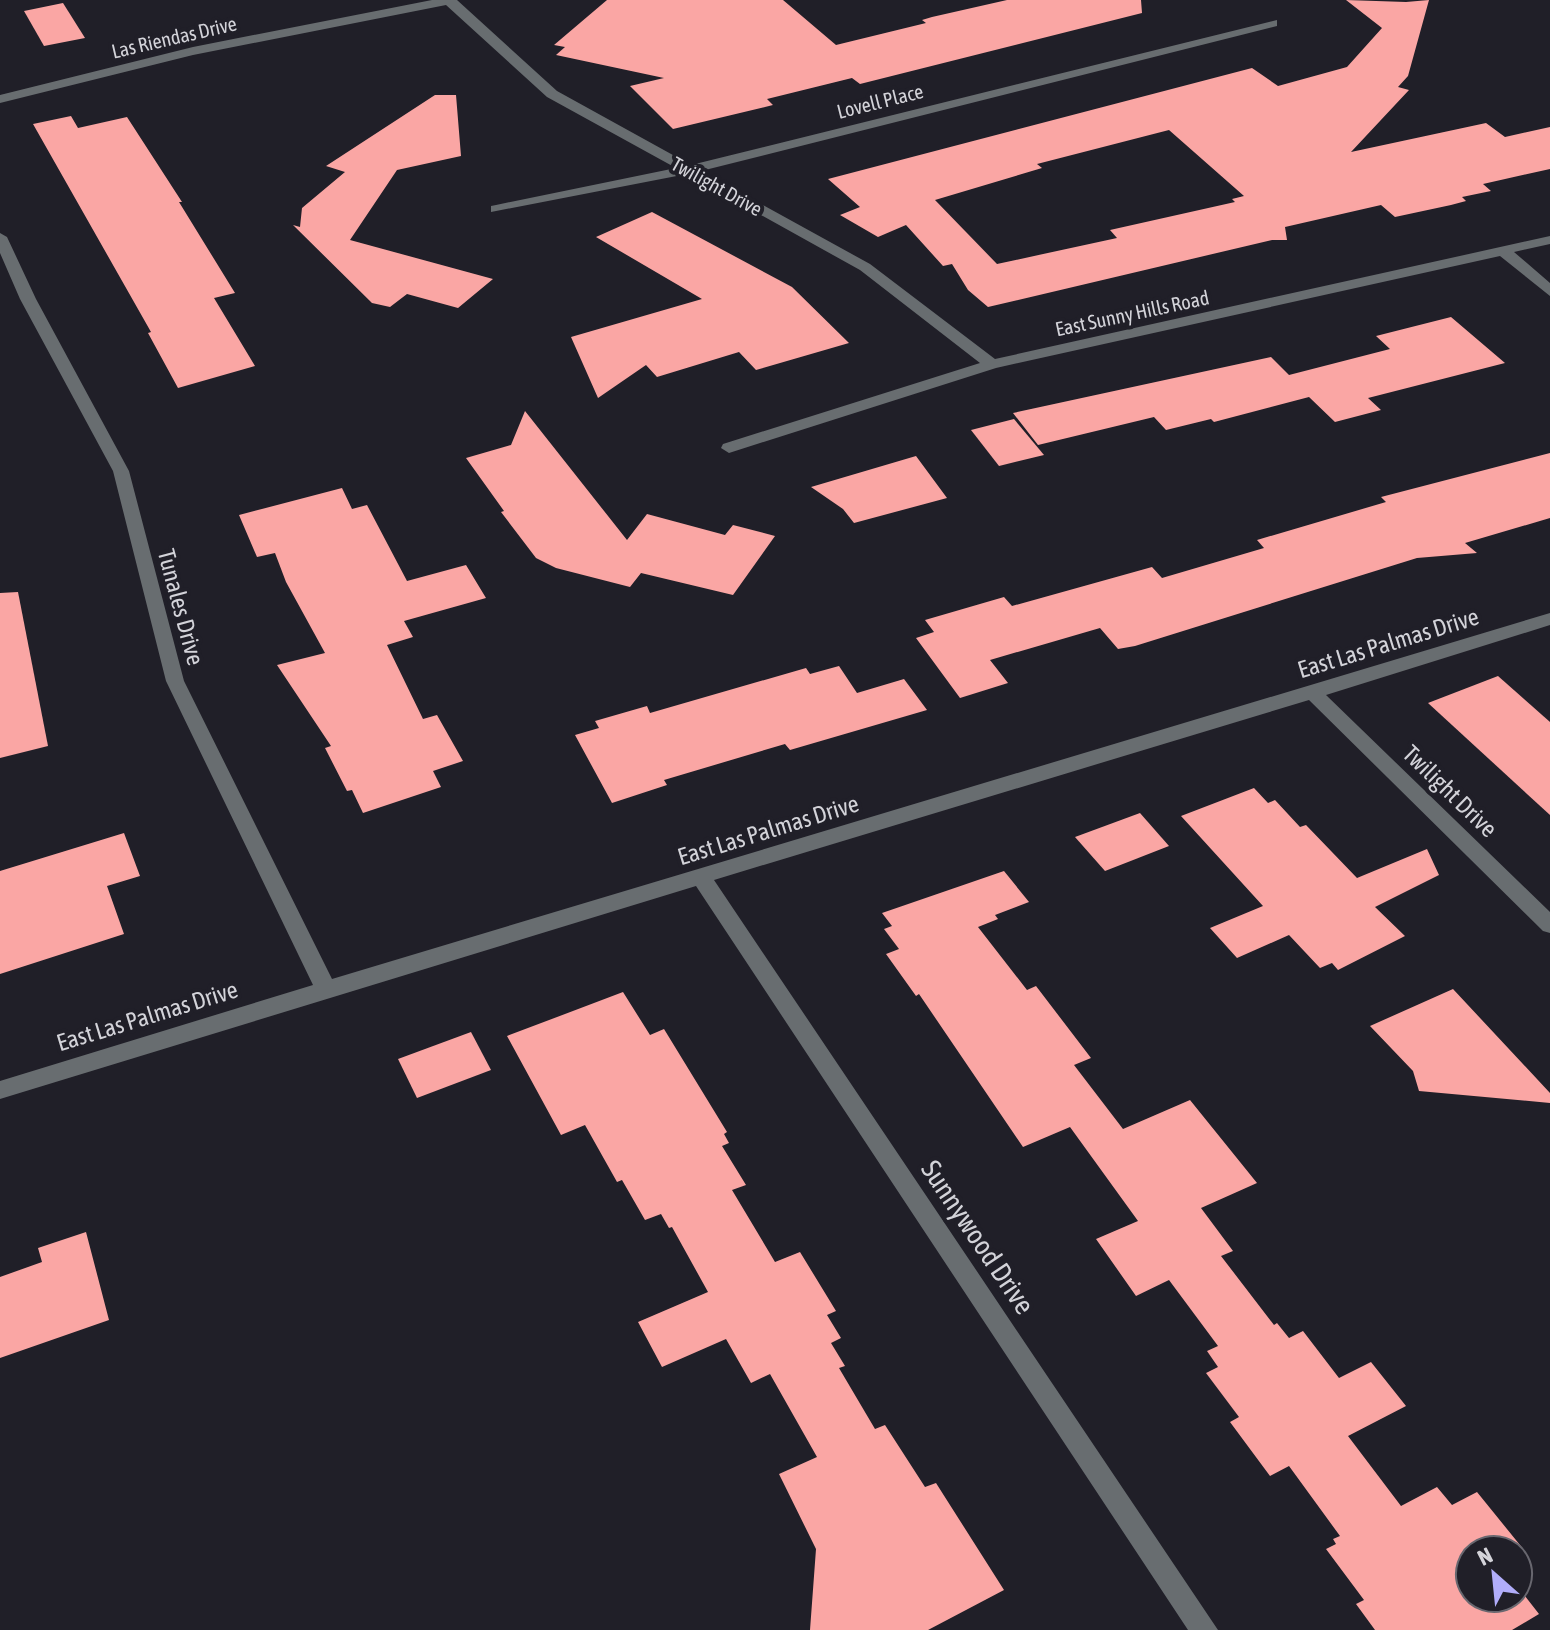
<svg xmlns="http://www.w3.org/2000/svg" width="1550" height="1630" font-family="'Asap Condensed',sans-serif">
<style>
.building{fill:#faa6a4;fill-rule:evenodd}
.lines{fill:none;stroke-linecap:round;stroke-linejoin:round}
.minor{fill:#686d70;fill-rule:evenodd}
.labels{text-anchor:middle;dominant-baseline:central;stroke-width:8;stroke-linejoin:round;paint-order:stroke}
.far-street-label{font-size:20px;fill:#d3d3d9;stroke:#201f28}
.street-label{font-size:24px;fill:#d3d3d9;stroke:#201f28}
.near-street-label{font-size:28px;fill:#d3d3d9;stroke:#201f28}
</style>
<rect width="100%" height="100%" fill="#201f28"/>
<!-- building -->
<g class="building">
<polygon points="607,0 783,0 836,45 926,23 922,20 932,17 1007,0 1141,0 1142,13 860,84 852,78 767,99 773,105 673,129 630,86 664,78 556,55 565,47 554,45"/>
<path d="M1346,0L1406,2L1429,0L1408,76L1398,87L1409,90L1351,152L1486,123L1505,137L1550,127V169L1483,184L1491,191L1462,197L1466,201L1451,205L1395,217L1381,205L1285,227L1287,240H1272L988,307L968,290L952,264L943,266L906,225L878,237L840,215L860,207L828,179L1252,68L1278,86L1347,67L1382,28ZM1169,130L1244,196L1232,199L1235,202L1110,230L1117,238L997,264L935,200L1042,168L1037,164Z"/>
<polygon points="63,3 85,38 44,46 24,11"/>
<polygon points="435,95 456,95 461,156 397,170 350,240 493,279 458,308 407,294 390,307 372,303 293,225 300,227 302,208 345,172 326,166"/>
<polygon points="71,116 78,128 127,117 182,202 179,202 235,293 214,298 255,366 178,388 148,333 151,332 33,124"/>
<polygon points="652,212 792,287 849,343 756,370 739,352 657,377 646,365 598,398 571,337 702,299 596,237"/>
<polygon points="1451,317 1505,363 1368,398 1381,410 1335,422 1309,397 1214,422 1211,419 1166,430 1154,417 1038,445 1013,413 1271,357 1289,375 1390,349 1376,336"/>
<polygon points="525,411 627,540 647,514 725,535 733,525 775,536 733,595 641,573 630,587 556,568 536,558 501,512 504,511 466,458 511,445"/>
<polygon points="1014,419 1044,455 999,466 971,430"/>
<polygon points="1550,453 1550,518 1465,543 1477,553 1417,558 1135,646 1118,649 1100,628 990,660 1008,683 960,698 916,638 934,632 925,620 1004,597 1012,606 1152,567 1162,578 1264,548 1257,540 1386,502 1381,497"/>
<polygon points="916,456 947,498 854,523 843,509 811,487"/>
<polygon points="342,488 352,509 367,505 407,581 466,565 486,598 404,621 413,637 387,645 423,719 437,715 463,761 433,771 441,787 363,813 352,790 347,791 325,748 331,746 277,665 325,653 286,582 275,553 257,557 239,515"/>
<polygon points="18,592 48,746 0,758 0,593"/>
<polygon points="839,666 857,693 904,679 927,710 790,750 785,744 664,780 667,785 612,803 575,735 599,728 595,721 647,706 650,713 806,668 810,674"/>
<polygon points="1498,676 1550,722 1550,815 1428,703"/>
<polygon points="1254,788 1268,803 1275,800 1300,827 1306,825 1357,878 1427,849 1439,875 1375,907 1405,936 1338,970 1332,963 1320,968 1289,935 1237,958 1210,928 1263,906 1181,816"/>
<polygon points="1140,813 1169,846 1105,871 1075,837"/>
<polygon points="124,833 140,876 107,886 124,934 0,974 0,871"/>
<polygon points="1004,871 1029,902 995,915 998,919 978,927 1027,990 1036,986 1091,1058 1074,1065 1123,1129 1190,1100 1257,1183 1201,1208 1233,1251 1221,1256 1274,1325 1277,1323 1289,1338 1303,1331 1339,1378 1371,1362 1406,1406 1348,1436 1401,1506 1437,1487 1452,1505 1477,1492 1524,1550 1518,1554 1518,1550 1470,1550 1470,1598 1518,1598 1518,1587 1539,1614 1512,1630 1375,1630 1356,1604 1364,1600 1326,1549 1336,1544 1333,1539 1340,1536 1289,1466 1270,1476 1230,1422 1239,1417 1206,1373 1218,1367 1207,1351 1218,1346 1169,1280 1136,1296 1096,1239 1138,1221 1070,1127 1023,1147 919,994 916,996 886,954 899,949 884,929 892,926 882,913"/>
<polygon points="1453,989 1550,1093 1550,1103 1419,1091 1413,1071 1370,1026"/>
<polygon points="623,992 650,1035 664,1029 727,1132 724,1134 729,1143 722,1146 746,1185 732,1190 775,1262 800,1252 836,1311 827,1315 841,1338 831,1343 845,1366 839,1368 875,1429 885,1425 925,1487 936,1483 1004,1590 928,1630 810,1630 816,1549 779,1474 817,1457 770,1374 751,1383 726,1339 662,1367 638,1322 708,1292 672,1227 669,1228 661,1214 645,1220 622,1180 617,1182 585,1125 561,1135 507,1036"/>
<polygon points="471,1032 491,1070 417,1098 398,1059"/>
<polygon points="86,1232 109,1320 0,1358 0,1277 42,1262 38,1248"/>
</g>
<g class="lines">
<!-- minor -->
<g class="minor">
<polygon points="432,0 457,0 557,91 691,165 1277,20 1277,26 701,171 870,264 995,359 1550,236 1550,244 1514,252 1550,283 1550,296 1500,256 996,368 729,453 721,448 723,444 980,363 860,270 687,174 491,212 491,206 496,205 676,168 547,97 446,5 193,55 0,103 0,95 193,47"/>
<polygon points="0,233 7,237 36,299 129,471 184,681 332,979 1550,613 1550,625 1326,695 1550,912 1550,933 1543,931 1309,700 714,880 1218,1630 1188,1630 696,886 0,1099 0,1081 313,985 166,681 113,471 20,299 0,253"/>
</g>
</g>
<g class="labels">
<!-- far-street labels -->
<g class="far-street-label">
<text transform="translate(174 37) rotate(-13)">Las Riendas Drive</text>
<text transform="translate(880 101) rotate(-14)">Lovell Place</text>
<text transform="translate(717 186) rotate(29)">Twilight Drive</text>
<text transform="translate(1132 313) rotate(-12)">East Sunny Hills Road</text>
</g>
<!-- street labels -->
<g class="street-label">
<text transform="translate(181 607) rotate(75)">Tunales Drive</text>
<text transform="translate(1388 643) rotate(-17)">East Las Palmas Drive</text>
<text transform="translate(1450 791) rotate(44)">Twilight Drive</text>
<text transform="translate(768 830) rotate(-17)">East Las Palmas Drive</text>
<text transform="translate(147 1016) rotate(-17)">East Las Palmas Drive</text>
</g>
<!-- near-street labels -->
<g class="near-street-label">
<text transform="translate(978 1237) rotate(56)">Sunnywood Drive</text>
</g>
</g>
<!-- north arrow -->
<g transform="translate(1494 1574) rotate(333)"><circle r="38" fill="#201f28" stroke="#68676f" stroke-width="2"/>
<path d="M0-6L14 30L0 20L-14 30Z" fill="#b1adfa"/>
<text y="-12" font-size="22" font-weight="bold" text-anchor="middle" fill="#d3d3d9">N</text>
</g>
</svg>
